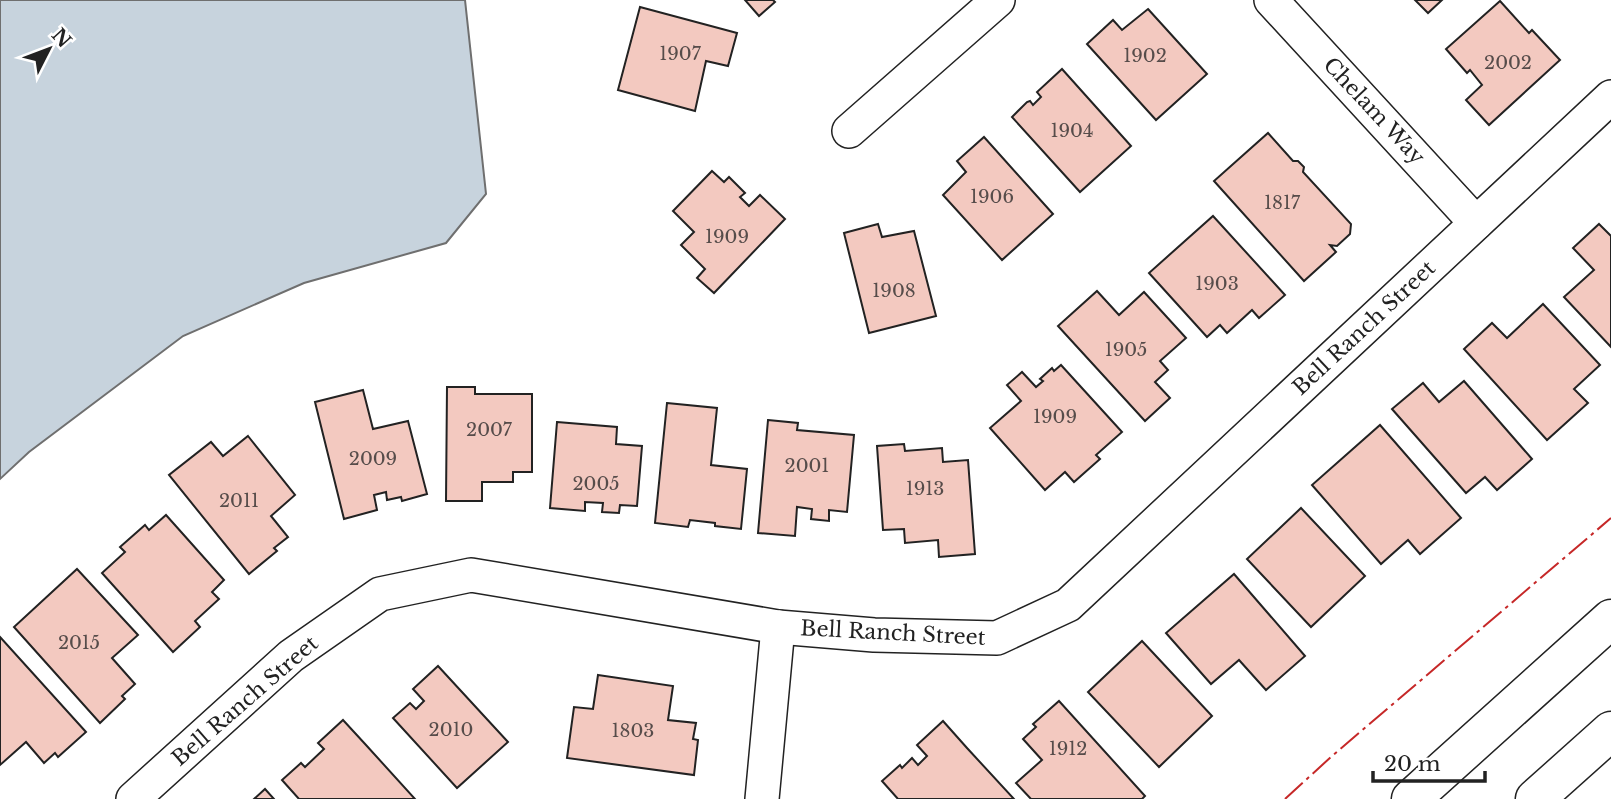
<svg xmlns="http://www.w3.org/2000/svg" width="1611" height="799" font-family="'Libre Baskerville',serif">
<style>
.water{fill:#c7d3dd;stroke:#6f6f6f;stroke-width:2}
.building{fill:#f3c9c0;stroke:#222;stroke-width:2}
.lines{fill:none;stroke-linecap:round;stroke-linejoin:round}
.street-casing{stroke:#222;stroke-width:36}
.secondary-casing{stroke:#222;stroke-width:41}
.street{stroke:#fff;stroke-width:33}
.secondary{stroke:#fff;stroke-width:38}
.power{stroke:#c62828;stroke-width:2;stroke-dasharray:24 5 3.5 5;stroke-linecap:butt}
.labels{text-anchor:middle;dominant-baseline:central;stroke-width:5;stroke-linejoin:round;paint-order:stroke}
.number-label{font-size:18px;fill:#564c4a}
.street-label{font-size:21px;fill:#222;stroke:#fff}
</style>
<rect width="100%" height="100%" fill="#fff"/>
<!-- water -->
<polygon class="water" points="0,0 465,0 486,194 446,243 304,283 183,336 29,452 0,479"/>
<!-- building -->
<g class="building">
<polygon points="745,0 773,0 775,2 759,16"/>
<polygon points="1415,0 1442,0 1428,13"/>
<polygon points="1500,1 1529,33 1532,30 1560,60 1489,125 1466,100 1482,85 1470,70 1467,73 1446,49"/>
<polygon points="640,7 737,33 728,66 706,61 695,111 618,90"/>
<polygon points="1148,9 1207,74 1156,120 1087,44 1113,20 1122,30"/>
<polygon points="1062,69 1131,146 1080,192 1012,117 1027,102 1030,101 1033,105 1041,97 1037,92"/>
<polygon points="1268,133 1293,161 1298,161 1304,167 1303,172 1351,224 1350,234 1337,246 1330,245 1336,252 1304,281 1214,181"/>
<polygon points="984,137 1053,214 1002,260 943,195 966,172 957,161"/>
<polygon points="712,171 724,182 729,177 745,193 740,197 749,206 760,195 785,219 714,293 697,278 705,269 681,245 694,232 673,211"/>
<polygon points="1213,216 1285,295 1259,318 1252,310 1227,333 1220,325 1207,337 1149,273"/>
<polygon points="878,224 882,237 914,231 936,316 869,333 844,233"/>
<polygon points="1599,224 1611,236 1611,347 1564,297 1594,270 1573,248"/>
<polygon points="1097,291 1119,315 1144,292 1186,338 1160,361 1168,370 1155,382 1170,398 1145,421 1058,326"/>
<polygon points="1543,304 1600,365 1574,389 1588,403 1547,440 1464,349 1492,323 1507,338"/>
<polygon points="1061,365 1122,432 1096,455 1100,459 1074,482 1065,472 1045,490 990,428 1021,401 1007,385 1022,372 1036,387 1043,381 1040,379 1052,368 1054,371"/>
<polygon points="1464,381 1532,459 1497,490 1485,477 1466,493 1392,409 1423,383 1439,402"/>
<polygon points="447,387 475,387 475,394 532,394 532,472 513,472 513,482 482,482 482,501 446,501"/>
<polygon points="363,390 373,429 408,421 427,494 402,501 401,497 387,500 386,492 374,495 377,510 344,519 315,402"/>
<polygon points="667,403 717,408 711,465 747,469 741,529 715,526 715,523 690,520 688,527 655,523"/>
<polygon points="768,420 798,423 797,430 854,435 847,512 829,510 829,521 811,519 812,509 797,507 795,536 758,533"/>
<polygon points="557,422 617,427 616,444 642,446 637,506 620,505 619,513 602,512 603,503 585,502 585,511 550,508"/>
<polygon points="1380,425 1461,518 1420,554 1408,540 1381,564 1312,485"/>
<polygon points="248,436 295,495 271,516 288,537 274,548 277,551 249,574 169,475 211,442 223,456"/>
<polygon points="904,444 905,451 942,448 943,462 968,460 975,554 939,557 938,540 905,543 904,529 883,530 877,446"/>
<polygon points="1301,508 1365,576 1311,627 1247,559"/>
<polygon points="166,515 224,580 212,592 219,599 195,621 200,627 173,652 102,573 125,552 120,547 145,525 149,530"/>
<polygon points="77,569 138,635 112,658 135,684 122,696 125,699 100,723 14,627"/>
<polygon points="1234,574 1305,656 1266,690 1239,660 1211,684 1166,633"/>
<polygon points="0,637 86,732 58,757 55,753 44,763 26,742 0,765"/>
<polygon points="1142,641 1212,716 1159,767 1088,692"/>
<polygon points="438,666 508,742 457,788 393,718 410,703 416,709 424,701 413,689"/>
<polygon points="598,675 673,686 668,720 696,723 693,739 698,740 694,775 567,758 574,707 593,709"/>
<polygon points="1059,701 1145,796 1142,799 1031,799 1016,783 1042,760 1023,739 1036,727 1033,724"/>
<polygon points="343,720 366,745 415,799 299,799 282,780 301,763 305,767 324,749 318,743"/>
<polygon points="943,721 967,748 1014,799 898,799 882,781 900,765 902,768 912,758 918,765 927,756 917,745"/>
<polygon points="265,789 274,799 254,799"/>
</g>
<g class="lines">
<defs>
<g id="street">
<polyline points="1271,0 1476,223"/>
<polyline points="849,131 998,0"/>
<polyline points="133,799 291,656 380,594 471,575 778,627 874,635 997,638 1068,605 1611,97"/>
<polyline points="762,799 778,627"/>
</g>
<g id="secondary">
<polyline points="1411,799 1611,619"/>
<polyline points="1535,799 1611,731"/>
</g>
</defs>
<!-- street casing -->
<use href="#street" class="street-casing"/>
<!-- secondary casing -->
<use href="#secondary" class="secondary-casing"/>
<!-- street -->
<use href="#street" class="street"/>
<!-- secondary -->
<use href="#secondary" class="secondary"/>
<!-- power -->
<polyline class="power" points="1285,799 1332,756 1611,518"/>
</g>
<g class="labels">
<!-- number labels -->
<g class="number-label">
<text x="680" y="54">1907</text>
<text x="1145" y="56">1902</text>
<text x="1508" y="63">2002</text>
<text x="1072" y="131">1904</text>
<text x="992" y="197">1906</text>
<text x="1282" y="203">1817</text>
<text x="727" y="237">1909</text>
<text x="1217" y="284">1903</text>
<text x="894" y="291">1908</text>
<text x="1126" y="350">1905</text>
<text x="1055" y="417">1909</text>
<text x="489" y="430">2007</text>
<text x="373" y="459">2009</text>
<text x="807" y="466">2001</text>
<text x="596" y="484">2005</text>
<text x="925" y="489">1913</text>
<text x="239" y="501">2011</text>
<text x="79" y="643">2015</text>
<text x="451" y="730">2010</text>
<text x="633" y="731">1803</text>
<text x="1068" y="749">1912</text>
</g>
<!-- street labels -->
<g class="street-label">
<text transform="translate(1374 111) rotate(47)">Chelam Way</text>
<text transform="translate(1364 328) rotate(-43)">Bell Ranch Street</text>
<text transform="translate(893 633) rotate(3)">Bell Ranch Street</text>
<text transform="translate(245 701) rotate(-41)">Bell Ranch Street</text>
</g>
</g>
<!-- north arrow -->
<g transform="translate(49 49) rotate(48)" stroke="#ffffff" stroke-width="5" paint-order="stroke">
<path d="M0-5L12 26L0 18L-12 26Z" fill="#222222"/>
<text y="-10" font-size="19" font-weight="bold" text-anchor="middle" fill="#222222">N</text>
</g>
<!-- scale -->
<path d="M1373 771v10h112v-10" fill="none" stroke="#222222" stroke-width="3.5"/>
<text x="1384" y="771" font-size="21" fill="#222222" stroke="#ffffff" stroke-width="5" paint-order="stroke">20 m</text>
</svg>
